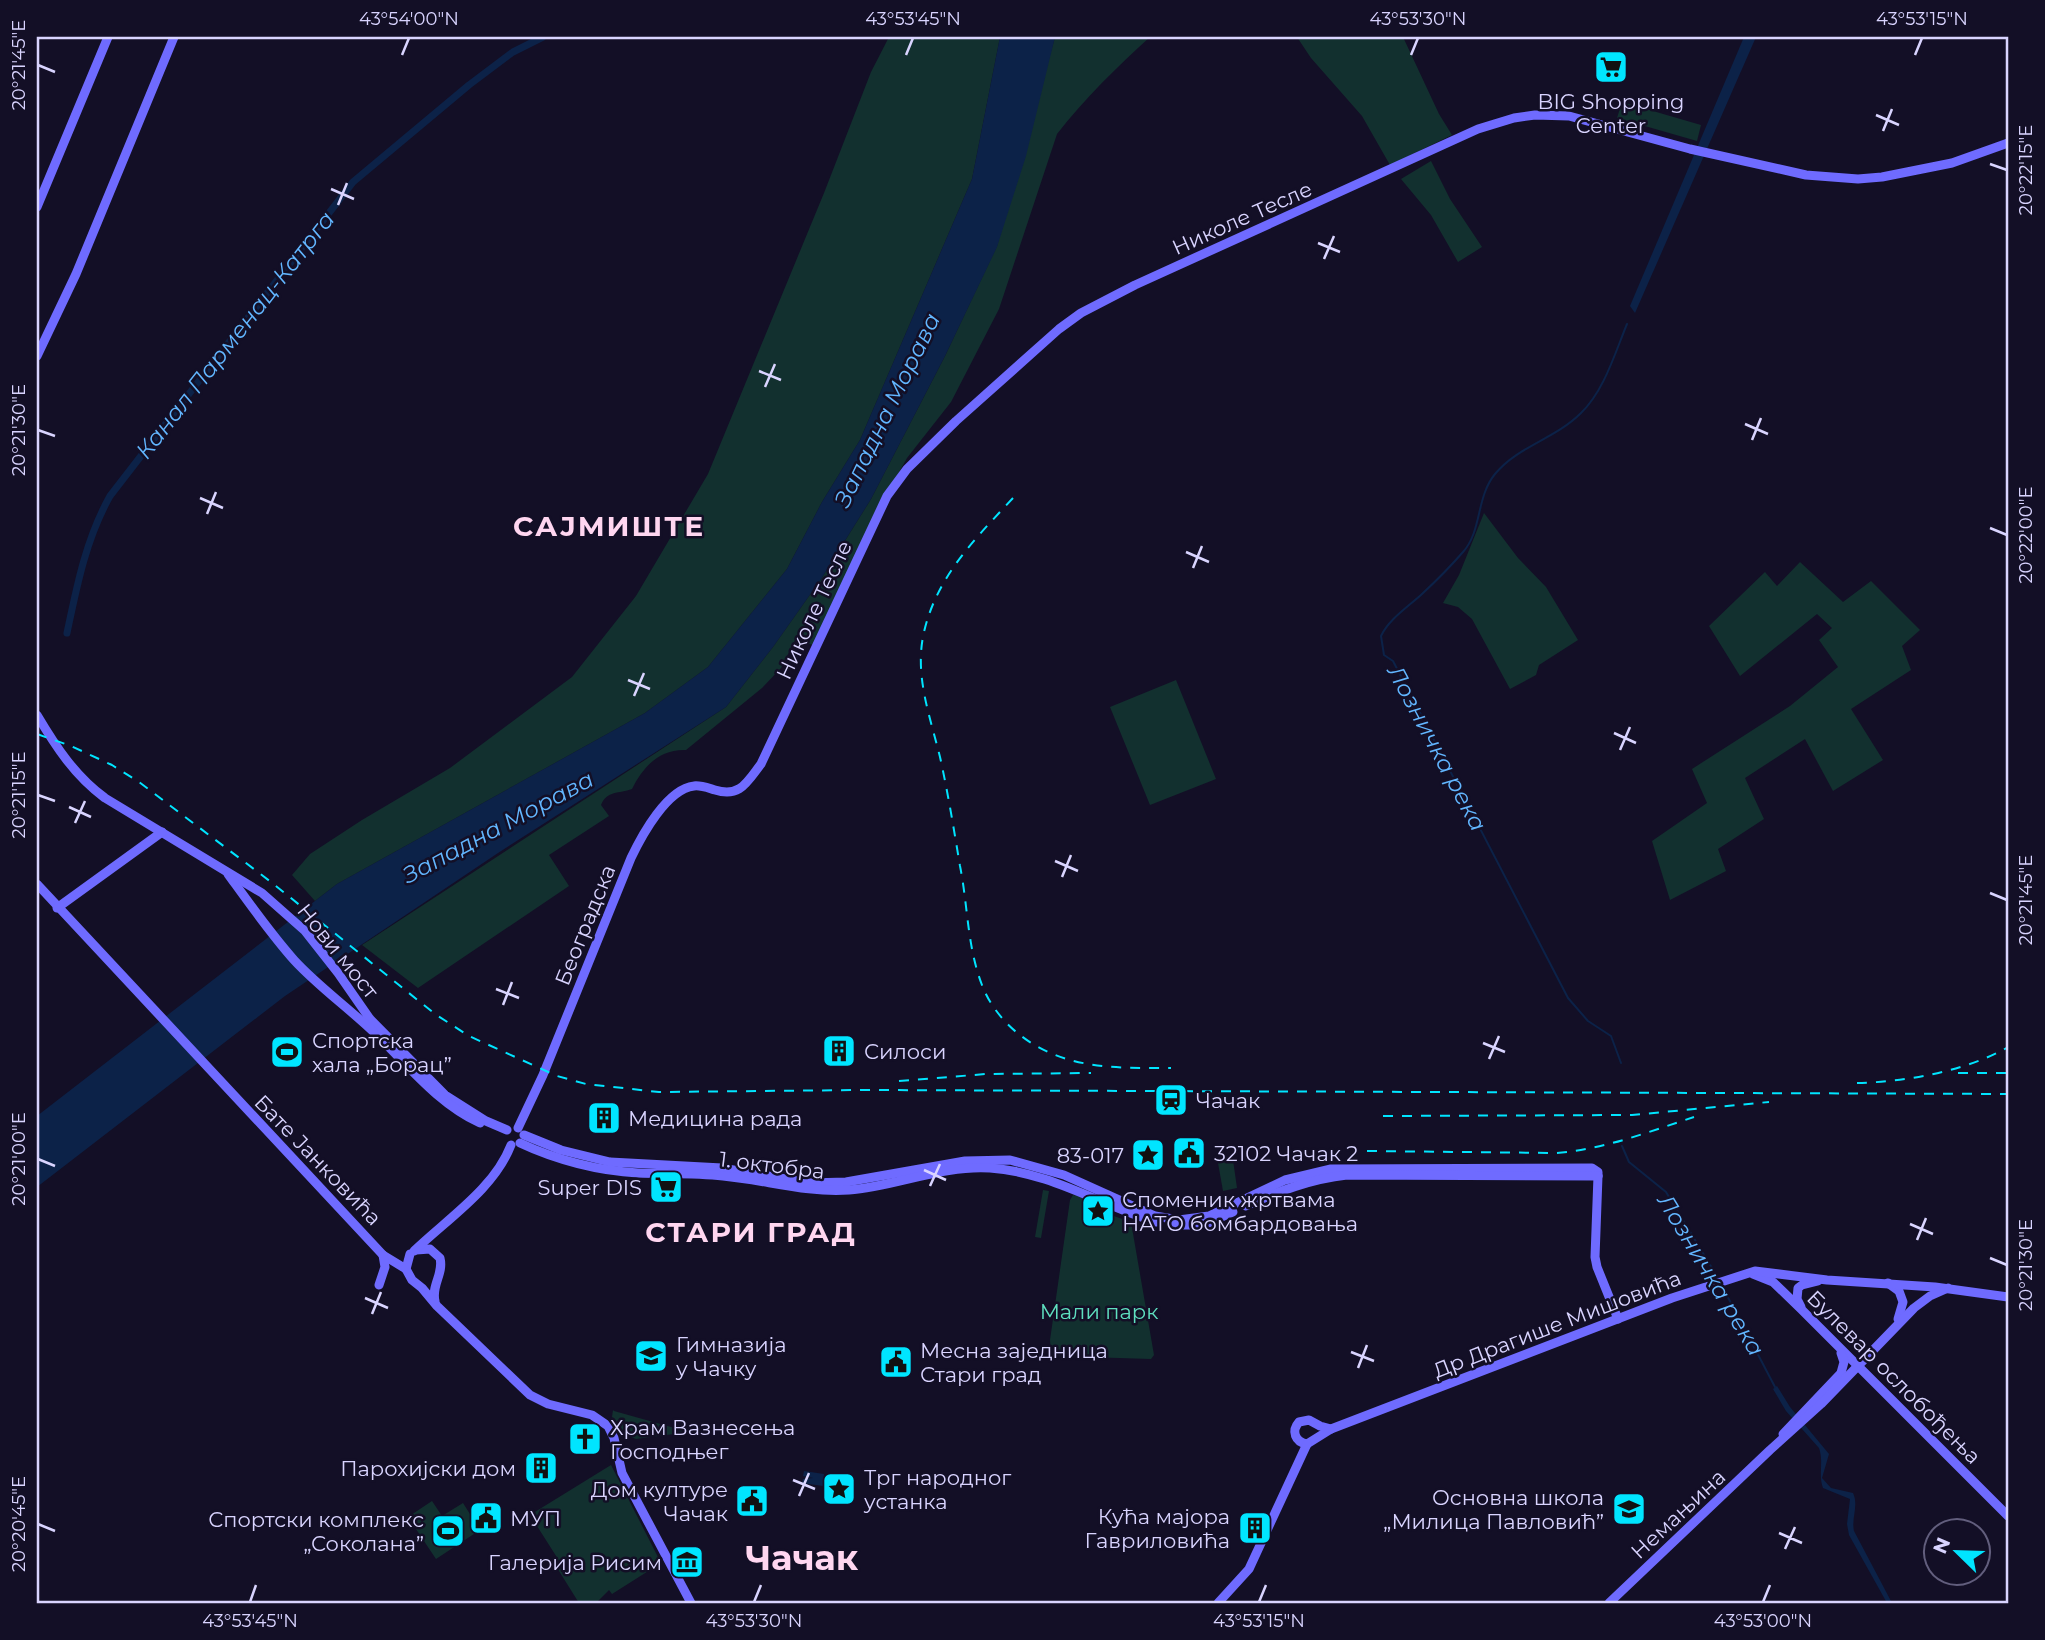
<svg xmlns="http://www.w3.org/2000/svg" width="2045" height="1640" font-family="Montserrat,sans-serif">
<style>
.green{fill:#12302f}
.water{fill:#0c2248}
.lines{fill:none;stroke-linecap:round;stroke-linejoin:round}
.stream{stroke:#0c2248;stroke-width:2}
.canal{stroke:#0c2248;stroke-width:7}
.secondary{stroke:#6f6bff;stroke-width:9}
.rail{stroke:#00e5ff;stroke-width:2;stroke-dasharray:10 9;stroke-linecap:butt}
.ticks{fill:none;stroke:#d9d4ff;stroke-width:2.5}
.labels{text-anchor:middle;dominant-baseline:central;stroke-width:5;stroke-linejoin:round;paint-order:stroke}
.poi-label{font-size:21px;fill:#d9d4ff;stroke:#130f26;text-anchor:start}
.street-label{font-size:21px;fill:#d9d4ff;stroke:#130f26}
.park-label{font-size:21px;fill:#5fe0c0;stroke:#130f26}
.water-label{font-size:23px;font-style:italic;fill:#62b6ff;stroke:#130f26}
.district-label{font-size:28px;font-weight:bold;letter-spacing:2px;fill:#ffd6f0;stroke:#130f26}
.town-label{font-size:35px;font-weight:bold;fill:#ffd6f0;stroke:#130f26}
.neatline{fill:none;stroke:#d9d4ff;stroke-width:2.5}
.ticks-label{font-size:18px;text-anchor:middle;fill:#d9d4ff}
</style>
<rect width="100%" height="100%" fill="#130f26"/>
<!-- green -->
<g class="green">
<polygon points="889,37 1000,37 972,179 860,440 822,502 787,569 708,667 645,713 337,884 315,901 292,875 310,854 362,820 450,768 572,677 636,596 708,474 824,193 871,72"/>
<path d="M1055,37H1150C1117,67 1085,98 1057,134L999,309L951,402L907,458L869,526L813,645L795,640L781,668L762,688L686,750C659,749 643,767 632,789C619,794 607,790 601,805L609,816L549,855L569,886L418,988L362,945L726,707L773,647L821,579L871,499L945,356L997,246Z"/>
<polygon points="1297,37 1403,37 1439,114 1452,135 1390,165 1362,116 1311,58"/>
<polygon points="1622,102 1701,125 1697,141 1617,118"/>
<polygon points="1431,161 1450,199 1482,247 1458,262 1431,215 1401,179"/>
<polygon points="1484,513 1518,558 1546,587 1578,640 1539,665 1536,675 1510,689 1472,619 1458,607 1443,603 1459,575"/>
<polygon points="1800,562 1843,602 1871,581 1920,630 1902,646 1911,670 1851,709 1883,760 1833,791 1805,739 1745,778 1764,819 1718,849 1726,871 1670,900 1652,841 1707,803 1692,769 1790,706 1838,667 1819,640 1832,628 1817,614 1740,676 1709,626 1765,572 1777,586"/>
<polygon points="1176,680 1216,779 1150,805 1110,707"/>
<polygon points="1233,1160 1237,1188 1223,1191 1218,1163"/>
<polygon points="1043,1190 1049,1191 1041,1238 1035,1237"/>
<polygon points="1073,1195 1082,1197 1111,1215 1131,1222 1154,1355 1151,1359 1054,1356 1051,1354 1050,1340 1070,1200"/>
<polygon points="613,1410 614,1411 689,1432 636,1439 626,1435 612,1417"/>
<polygon points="611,1465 661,1563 612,1594 609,1590 596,1603 590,1601 579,1603 554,1563 558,1559 530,1515"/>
<polygon points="432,1501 442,1516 463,1503 480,1530 436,1559 408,1517"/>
</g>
<!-- water -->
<g class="water">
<polygon points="1000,37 1055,37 1026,156 997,247 945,356 871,499 821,579 773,647 726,707 498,853 285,996 37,1187 37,1116 315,901 337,884 645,713 708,667 787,569 822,502 860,440 972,179"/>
<polygon points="1744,37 1756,37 1635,313 1630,306"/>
<path d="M1777,1386L1790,1407L1829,1454L1822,1478L1831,1488L1853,1493C1859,1506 1851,1518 1854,1531L1892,1603H1887L1849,1535L1847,1524L1850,1499L1823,1488C1818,1474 1824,1462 1819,1448L1786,1411L1773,1389Z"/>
<polygon points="804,1471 824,1474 823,1486 802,1483 803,1479 813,1478 803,1476"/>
</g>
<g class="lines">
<!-- stream -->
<g class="stream">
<path d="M1621,1063L1611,1036L1588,1021L1568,998L1393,661L1384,655L1381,636C1389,619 1408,607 1422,594C1436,581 1450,567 1463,552C1482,531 1476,497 1495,474C1518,446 1555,439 1581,413C1604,391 1615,353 1627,324"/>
<polyline points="1622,1146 1629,1162 1666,1192 1718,1278"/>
<polyline points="1722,1286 1775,1387"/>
</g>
<!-- canal -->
<path class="canal" d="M67,633C77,585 86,539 110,496L353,182L469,85L513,52L543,37"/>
<!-- secondary -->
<g class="secondary">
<polyline points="37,207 108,37"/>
<polyline points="37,356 76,274 174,37"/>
<path d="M37,715C56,747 75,776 105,798L262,893L305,931L338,973L370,1019L445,1095L486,1121L507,1130"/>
<path d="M228,874C249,903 270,933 294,960C316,984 342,1003 366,1025C404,1059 433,1101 480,1123"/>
<polyline points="37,884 383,1255 406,1269"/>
<polyline points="57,908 162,832"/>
<path d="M518,1128L543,1075L631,858C642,835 667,789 694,786C700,785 708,788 715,790C740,798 747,782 761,764L887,496L907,469L956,421L1059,329L1081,313L1135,285L1478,129L1514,118L1535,115L1569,116L1690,149L1806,175L1858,179L1882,177L1952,163L2008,143"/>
<polyline points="524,1135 561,1150 610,1162 722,1168 809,1183 846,1182 965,1161 1010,1160 1064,1175 1155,1216 1179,1220 1209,1216 1285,1180 1331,1169 1592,1168 1598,1172 1598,1176"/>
<path d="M520,1143C556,1160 599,1171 638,1173C666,1174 695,1173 723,1176C766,1180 806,1193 849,1190C897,1186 942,1165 990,1168C1050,1172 1100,1205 1156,1222"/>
<polyline points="1598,1176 1595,1257 1597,1267 1618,1319"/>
<path d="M1246,1206C1279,1191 1311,1179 1347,1175L1598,1176"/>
<polyline points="1173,1225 1204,1225 1233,1212"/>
<path d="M416,1250L430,1249L440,1258C444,1274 431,1285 435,1301"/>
<path d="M414,1251C447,1219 494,1189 511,1145"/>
<polyline points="410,1254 406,1269 412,1280 422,1288 437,1306 530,1395 548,1404 592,1415 608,1426 614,1438 622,1473 691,1603"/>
<polyline points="1753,1274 1773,1282 1801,1309 2008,1516"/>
<polyline points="1888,1283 1899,1291 1903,1302 1898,1319"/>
<polyline points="379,1285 385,1267 383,1255"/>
<polyline points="1801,1307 1797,1299 1798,1288 1802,1285 1818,1281"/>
<polyline points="1783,1434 1841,1373 1844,1362 1841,1353"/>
<polyline points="1307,1444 1331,1429 1672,1298 1755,1271 1827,1280 1935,1287 2008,1297"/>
<path d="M1307,1444C1295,1442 1291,1431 1299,1422L1309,1420L1320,1426L1331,1429"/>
<polyline points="1218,1603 1249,1569 1307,1444"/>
<polyline points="1609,1603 1770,1450 1821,1404 1914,1308 1930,1296 1948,1288"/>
</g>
<!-- rail -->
<g class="rail">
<path d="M1013,498C975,539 937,576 924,632C914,675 930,716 940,757C948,793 954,830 960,866C968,906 967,946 982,985C989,1004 1004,1023 1020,1035C1065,1070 1117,1068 1171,1068"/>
<polyline points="37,734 71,746 112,765 139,782 271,882 435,1014 469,1036 557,1076 586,1084 659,1092 863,1090 2008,1094"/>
<polyline points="1958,1073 2008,1073"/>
<polyline points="899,1081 986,1074 1091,1073"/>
<path d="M1857,1083C1905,1082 1967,1071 2008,1047"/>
<polyline points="1383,1116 1632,1115 1769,1102"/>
<path d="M1367,1151L1557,1153C1605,1149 1648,1132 1694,1117"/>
</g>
</g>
<!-- ticks -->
<path class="ticks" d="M402,55L409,38M906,55L913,38M1411,55L1418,38M1915,55L1922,38M38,65L55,72M1876,115L1899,125M1883,131L1892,109M1990,164L2007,170M331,189L354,199M338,205L347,183M1318,243L1340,252M1324,259L1334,236M759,371L781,380M765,387L775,364M1745,424L1768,434M38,430L55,436M1752,440L1761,418M200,498L223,508M207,514L216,492M1990,528L2007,535M1186,552L1209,562M1193,568L1202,546M628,680L650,689M634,696L644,673M1614,733L1636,743M1620,750L1630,727M38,795L55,801M69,807L91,817M75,823L85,801M1055,861L1078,871M1062,877L1071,855M1990,893L2007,900M496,989L519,998M503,1005L512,982M1483,1043L1505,1052M1489,1059L1499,1036M38,1159L55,1166M924,1170L946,1180M930,1186L940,1164M1910,1224L1933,1234M1917,1240L1926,1218M1990,1258L2007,1265M365,1298L388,1308M372,1314L381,1292M1351,1352L1374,1361M1358,1368L1367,1345M793,1480L815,1489M799,1496L809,1473M38,1524L55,1531M1779,1533L1802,1543M1785,1549L1795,1527M250,1602L256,1585M754,1602L761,1585M1259,1602L1266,1585M1763,1602L1770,1585"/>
<!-- icons -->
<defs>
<symbol id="supermarket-square" viewBox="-11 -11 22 22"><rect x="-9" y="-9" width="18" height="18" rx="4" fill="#00e5ff" stroke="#130f26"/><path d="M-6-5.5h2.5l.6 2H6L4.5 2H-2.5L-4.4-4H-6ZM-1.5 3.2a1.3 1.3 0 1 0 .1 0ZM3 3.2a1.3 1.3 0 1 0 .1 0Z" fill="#111"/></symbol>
<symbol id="building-square" viewBox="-11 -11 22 22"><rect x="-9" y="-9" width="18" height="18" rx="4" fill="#00e5ff" stroke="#130f26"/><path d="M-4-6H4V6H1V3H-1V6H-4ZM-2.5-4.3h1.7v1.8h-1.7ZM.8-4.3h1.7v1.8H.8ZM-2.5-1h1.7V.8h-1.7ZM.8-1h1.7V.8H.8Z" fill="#111"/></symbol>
<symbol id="stadium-square" viewBox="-11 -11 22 22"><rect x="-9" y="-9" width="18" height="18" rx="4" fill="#00e5ff" stroke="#130f26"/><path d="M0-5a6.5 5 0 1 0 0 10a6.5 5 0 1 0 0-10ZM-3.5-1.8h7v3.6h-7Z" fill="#111"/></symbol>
<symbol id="station-square" viewBox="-11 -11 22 22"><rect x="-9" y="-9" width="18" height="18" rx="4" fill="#00e5ff" stroke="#130f26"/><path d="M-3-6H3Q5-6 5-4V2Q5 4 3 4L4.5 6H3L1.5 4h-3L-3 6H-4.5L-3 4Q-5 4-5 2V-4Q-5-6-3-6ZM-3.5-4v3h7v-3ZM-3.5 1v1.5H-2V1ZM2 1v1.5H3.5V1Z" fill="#111"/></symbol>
<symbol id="civic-square" viewBox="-11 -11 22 22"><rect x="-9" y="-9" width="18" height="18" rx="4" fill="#00e5ff" stroke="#130f26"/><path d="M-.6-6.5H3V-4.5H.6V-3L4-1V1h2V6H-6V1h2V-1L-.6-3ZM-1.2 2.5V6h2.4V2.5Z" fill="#111"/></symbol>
<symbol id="sight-square" viewBox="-11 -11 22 22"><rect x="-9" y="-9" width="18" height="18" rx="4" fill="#00e5ff" stroke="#130f26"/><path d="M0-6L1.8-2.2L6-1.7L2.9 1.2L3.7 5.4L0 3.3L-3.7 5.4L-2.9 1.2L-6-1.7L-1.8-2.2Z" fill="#111"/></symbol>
<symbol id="school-square" viewBox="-11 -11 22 22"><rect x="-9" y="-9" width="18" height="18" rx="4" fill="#00e5ff" stroke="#130f26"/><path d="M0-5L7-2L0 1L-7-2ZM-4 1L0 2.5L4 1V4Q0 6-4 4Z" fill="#111"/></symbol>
<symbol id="church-square" viewBox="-11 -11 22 22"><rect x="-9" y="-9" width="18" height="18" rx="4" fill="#00e5ff" stroke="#130f26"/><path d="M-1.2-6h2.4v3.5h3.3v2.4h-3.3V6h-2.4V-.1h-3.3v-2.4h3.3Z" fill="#111"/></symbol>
<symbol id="museum-square" viewBox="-11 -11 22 22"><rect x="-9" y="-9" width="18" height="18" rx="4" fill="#00e5ff" stroke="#130f26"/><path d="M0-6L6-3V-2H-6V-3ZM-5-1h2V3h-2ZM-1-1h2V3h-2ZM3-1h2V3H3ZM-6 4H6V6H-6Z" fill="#111"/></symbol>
</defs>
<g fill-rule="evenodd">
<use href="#supermarket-square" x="1592" y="48" width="38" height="38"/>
<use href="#building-square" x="820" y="1032" width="38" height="38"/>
<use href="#stadium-square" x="268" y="1033" width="38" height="38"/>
<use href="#station-square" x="1152" y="1081" width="38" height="38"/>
<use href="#building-square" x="585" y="1099" width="38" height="38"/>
<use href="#civic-square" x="1170" y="1134" width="38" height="38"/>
<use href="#sight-square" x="1129" y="1136" width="38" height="38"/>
<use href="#supermarket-square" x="647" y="1168" width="38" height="38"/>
<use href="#sight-square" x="1079" y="1192" width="38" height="38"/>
<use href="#school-square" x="632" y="1337" width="38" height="38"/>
<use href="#civic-square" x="877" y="1343" width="38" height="38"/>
<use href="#church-square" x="566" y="1420" width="38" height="38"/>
<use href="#building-square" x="522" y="1449" width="38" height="38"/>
<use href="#sight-square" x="820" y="1470" width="38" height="38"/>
<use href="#civic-square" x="733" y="1482" width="38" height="38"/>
<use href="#school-square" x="1610" y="1490" width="38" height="38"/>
<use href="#civic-square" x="467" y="1499" width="38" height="38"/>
<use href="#building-square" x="1236" y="1509" width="38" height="38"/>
<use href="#stadium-square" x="429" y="1512" width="38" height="38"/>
<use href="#museum-square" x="668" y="1543" width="38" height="38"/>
</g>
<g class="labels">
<!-- poi labels -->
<g class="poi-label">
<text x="1611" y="101" text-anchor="middle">BIG Shopping<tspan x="1611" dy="24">Center</tspan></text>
<text x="312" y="1040">Спортска<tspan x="312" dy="24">хала „Борац”</tspan></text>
<text x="864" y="1051">Силоси</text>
<text x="1196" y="1100">Чачак</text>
<text x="628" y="1118">Медицина рада</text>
<text x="1214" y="1153">32102 Чачак 2</text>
<text x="1124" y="1155" text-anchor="end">83-017</text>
<text x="642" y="1187" text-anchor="end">Super DIS</text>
<text x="1122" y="1199">Споменик жртвама<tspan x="1122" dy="24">НАТО бомбардовања</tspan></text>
<text x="676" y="1344">Гимназија<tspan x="676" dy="24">у Чачку</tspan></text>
<text x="920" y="1350">Месна заједница<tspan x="920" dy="24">Стари град</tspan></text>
<text x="610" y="1427">Храм Вазнесења<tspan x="610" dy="24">Господњег</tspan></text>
<text x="516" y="1468" text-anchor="end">Парохијски дом</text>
<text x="864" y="1477">Трг народног<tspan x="864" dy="24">устанка</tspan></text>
<text x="728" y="1489" text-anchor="end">Дом културе<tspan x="728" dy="24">Чачак</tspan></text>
<text x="1604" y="1497" text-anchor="end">Основна школа<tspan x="1604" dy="24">„Милица Павловић”</tspan></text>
<text x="1230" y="1516" text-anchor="end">Кућа мајора<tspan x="1230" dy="24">Гавриловића</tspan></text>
<text x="510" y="1518">МУП</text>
<text x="424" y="1519" text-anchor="end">Спортски комплекс<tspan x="424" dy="24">„Соколана”</tspan></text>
<text x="662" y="1562" text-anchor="end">Галерија Рисим</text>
</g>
<!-- street labels -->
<g class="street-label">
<text transform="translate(1242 218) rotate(-24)">Николе Тесле</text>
<text transform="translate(814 610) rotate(-65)">Николе Тесле</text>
<text transform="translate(585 925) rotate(-68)">Београдска</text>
<text transform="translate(338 951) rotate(51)">Нови мост</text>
<text transform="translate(318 1160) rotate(46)">Бате Јанковића</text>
<text transform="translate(772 1165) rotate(7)">1. октобра</text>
<text transform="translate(1557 1324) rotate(-21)">Др Драгише Мишовића</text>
<text transform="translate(1894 1377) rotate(45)">Булевар ослобођења</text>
<text transform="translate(1678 1514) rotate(-43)">Немањина</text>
</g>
<!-- park labels -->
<g class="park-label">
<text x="1099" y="1311">Мали парк</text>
</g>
<!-- water labels -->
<g class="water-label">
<text transform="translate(235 335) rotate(-52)">Канал Парменац-Катрга</text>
<text transform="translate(887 410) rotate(-64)">Западна Морава</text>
<text transform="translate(1437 748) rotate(62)">Лозничка река</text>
<text transform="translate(498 827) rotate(-28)">Западна Морава</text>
<text transform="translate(1711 1275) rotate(59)">Лозничка река</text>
</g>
<!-- district labels -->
<g class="district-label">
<text x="609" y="526">САЈМИШТЕ</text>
<text x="751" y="1232">СТАРИ ГРАД</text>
</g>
<!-- town labels -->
<g class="town-label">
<text x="802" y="1557">Чачак</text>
</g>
</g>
<!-- border -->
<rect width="2045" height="1640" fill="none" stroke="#130f26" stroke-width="77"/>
<!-- north arrow -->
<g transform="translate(1957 1552) rotate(293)"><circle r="33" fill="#130f26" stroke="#625e7d" stroke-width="2"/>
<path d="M0-5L12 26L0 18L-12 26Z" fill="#00e5ff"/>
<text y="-10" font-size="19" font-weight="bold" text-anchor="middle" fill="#d9d4ff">N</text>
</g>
<rect x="38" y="38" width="1969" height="1564" class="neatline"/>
<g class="ticks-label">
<text x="409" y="25">43°54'00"N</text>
<text x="913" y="25">43°53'45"N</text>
<text x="1418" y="25">43°53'30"N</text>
<text x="1922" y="25">43°53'15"N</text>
<text transform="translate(19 65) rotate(-90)" y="6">20°21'45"E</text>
<text transform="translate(2026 170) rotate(-90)" y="6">20°22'15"E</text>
<text transform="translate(19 430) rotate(-90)" y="6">20°21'30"E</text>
<text transform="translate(2026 535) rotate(-90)" y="6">20°22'00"E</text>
<text transform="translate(19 795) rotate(-90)" y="6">20°21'15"E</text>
<text transform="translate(2026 900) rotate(-90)" y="6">20°21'45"E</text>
<text transform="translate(19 1159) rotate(-90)" y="6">20°21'00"E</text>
<text transform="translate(2026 1265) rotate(-90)" y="6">20°21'30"E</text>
<text transform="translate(19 1524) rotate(-90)" y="6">20°20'45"E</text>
<text x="250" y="1627">43°53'45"N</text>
<text x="754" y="1627">43°53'30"N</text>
<text x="1259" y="1627">43°53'15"N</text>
<text x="1763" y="1627">43°53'00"N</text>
</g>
</svg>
